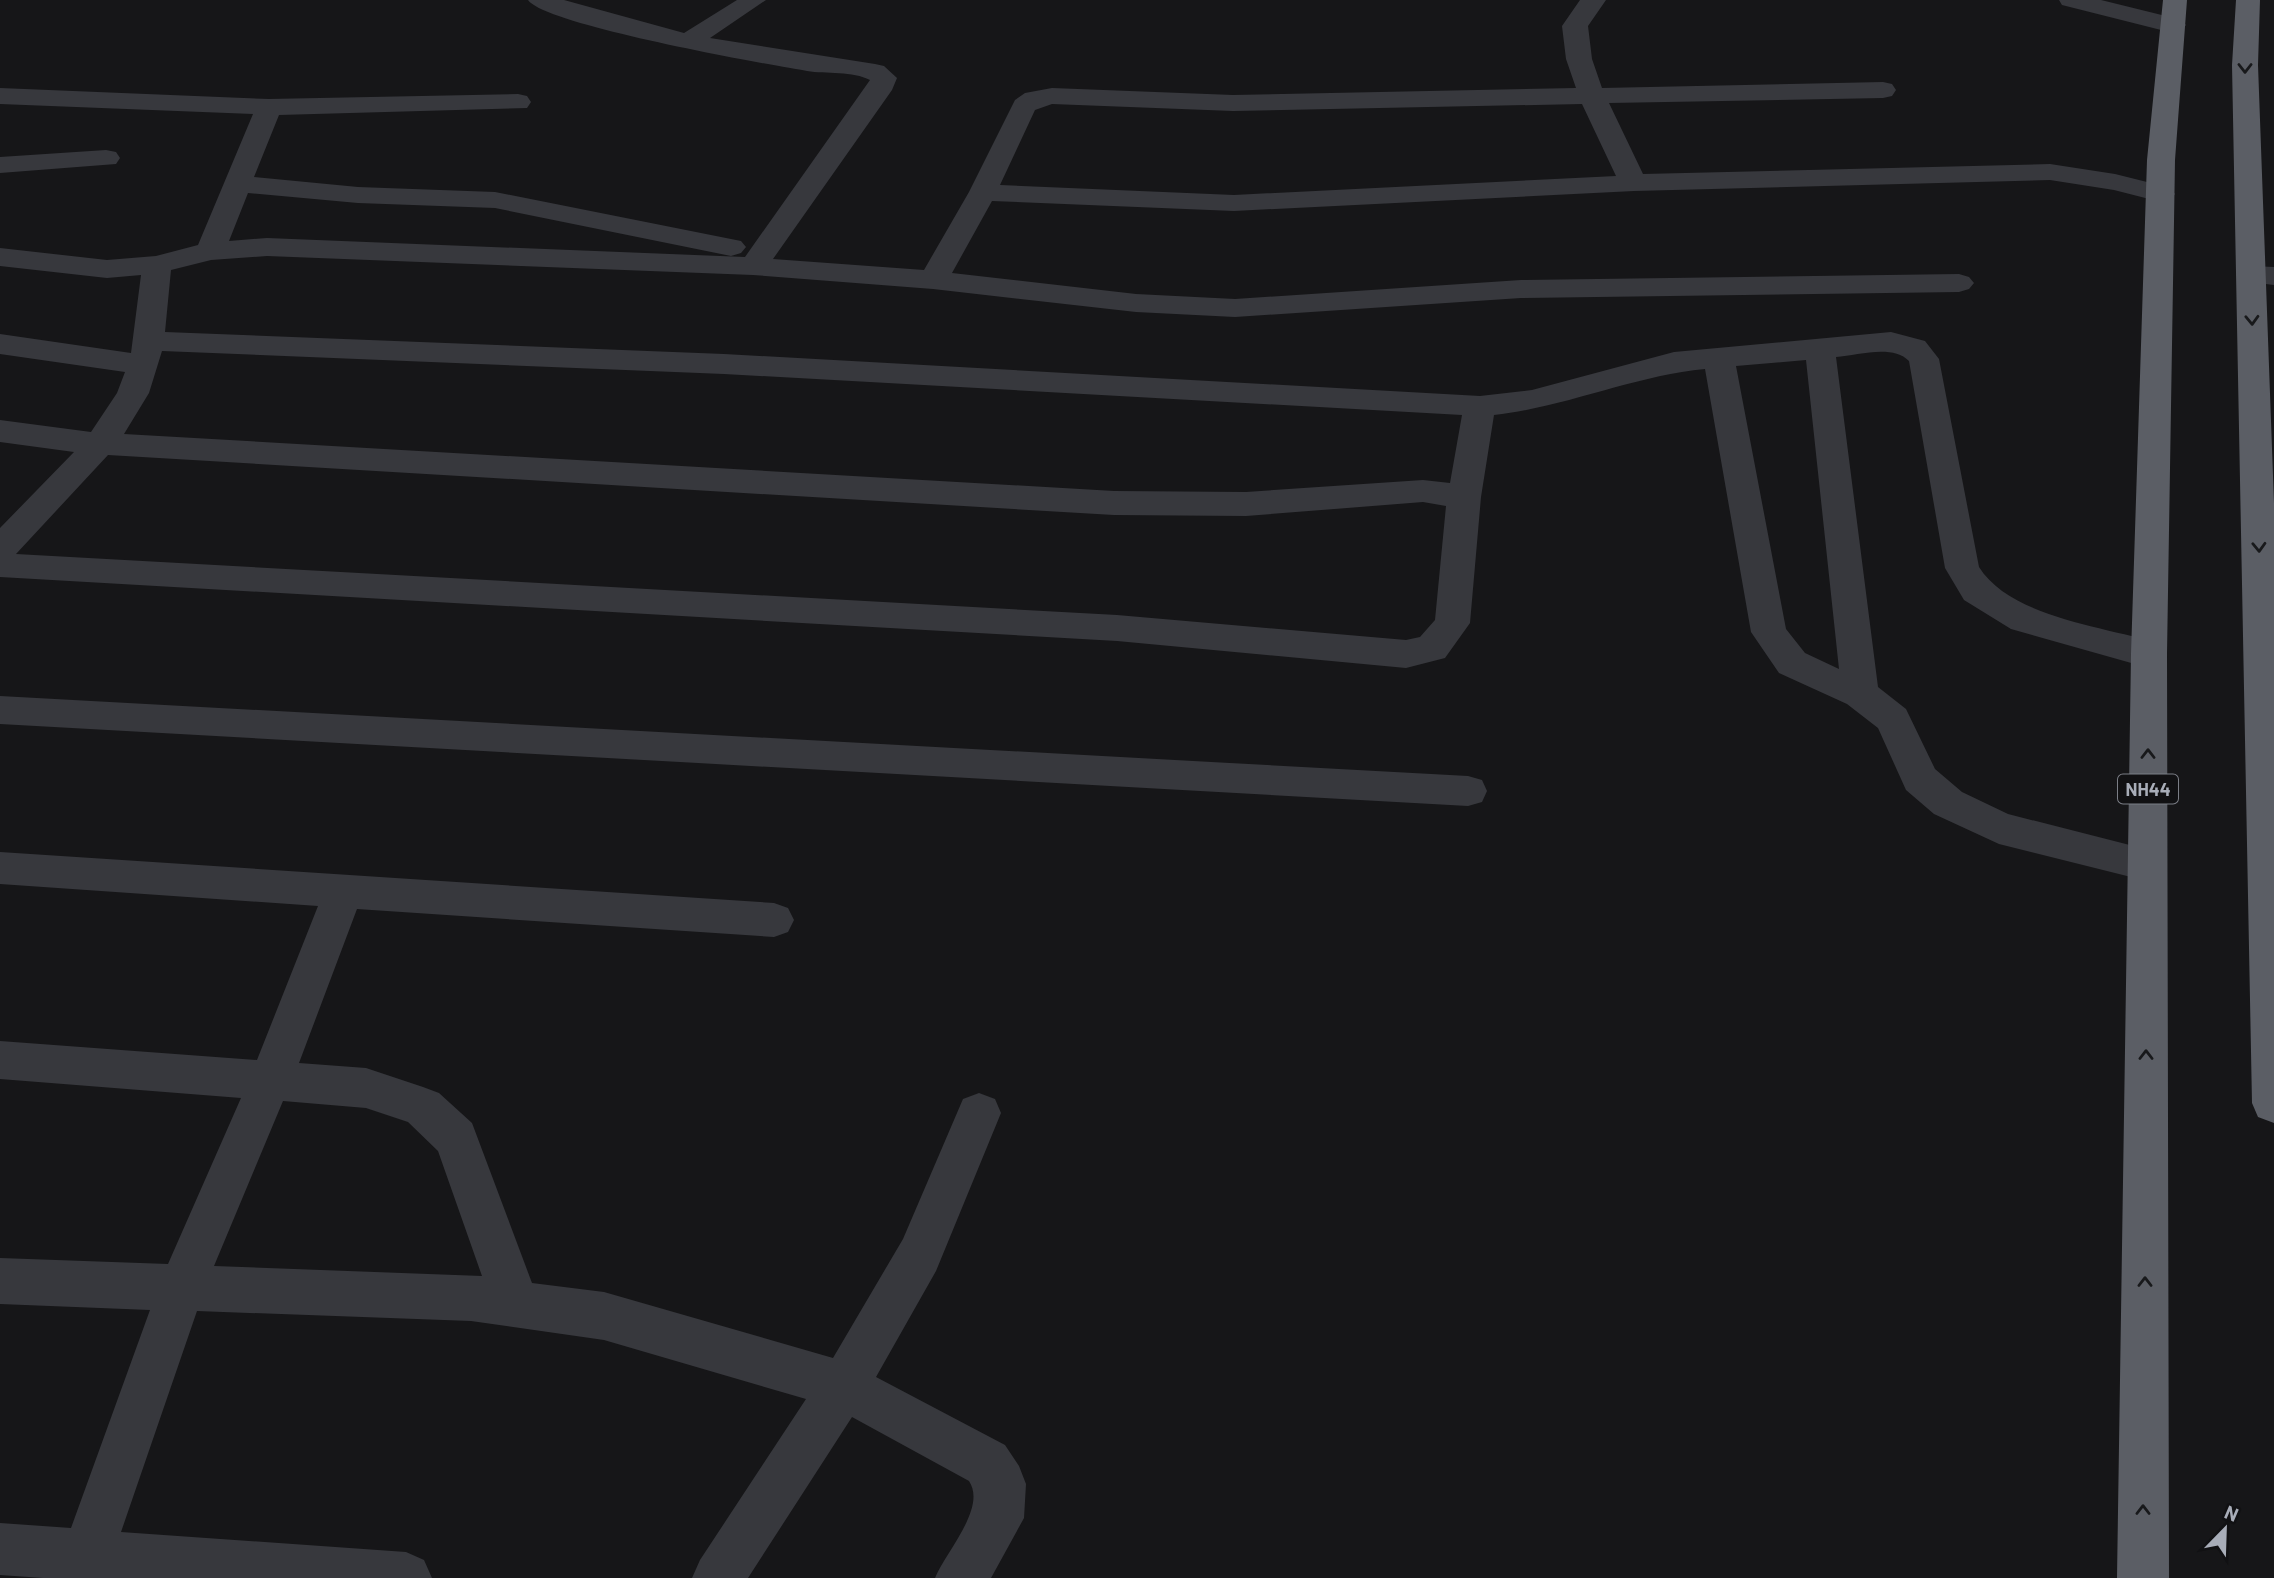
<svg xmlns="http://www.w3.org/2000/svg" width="2274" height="1578" font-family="Barlow,sans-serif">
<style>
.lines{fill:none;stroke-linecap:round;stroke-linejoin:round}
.minor{fill:#37383d;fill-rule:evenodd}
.trunk{fill:#5b5e65;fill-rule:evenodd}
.oneway{stroke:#18191b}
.labels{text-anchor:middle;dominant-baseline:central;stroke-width:5;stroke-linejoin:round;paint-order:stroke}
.shield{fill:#111113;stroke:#7b7e86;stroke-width:2}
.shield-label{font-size:18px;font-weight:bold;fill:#a8adb8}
</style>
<rect width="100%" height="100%" fill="#161618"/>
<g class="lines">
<!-- minor -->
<g class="minor">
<path d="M528,0H564L684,33L737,0H766L710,38L875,64L884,66L897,78L892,90L773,259L924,270L969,192L1015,100L1025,93L1052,88L1233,95L1576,88L1566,59L1562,26L1580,0H1606L1588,26L1592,59L1602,88L1883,82L1892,84L1896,90L1892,96L1883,98L1609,103L1643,174L2050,164L2115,174L2171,188L2175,194L2171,200L2161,202L2114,190L2050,180L1634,191L1234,211L992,201L952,273L1136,294L1235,299L1521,280L1959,274L1969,277L1974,283L1969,289L1959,292L1521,298L1235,317L1136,312L933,289L753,275L267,256L211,260L171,270L165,332L724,354L1480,396L1532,390L1674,352L1891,332L1925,341L1939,359L1979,567C2011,618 2107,627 2162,644L2167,654L2162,664L2149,668L2011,629L1964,600L1945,568L1909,361C1893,344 1858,355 1836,357L1878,687L1906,709L1935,769L1962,792L2008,814L2161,853L2167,865L2161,877L2147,881L1999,844L1934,814L1906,790L1878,728L1847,704L1779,673L1751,632L1705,369C1633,376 1566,407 1494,415L1481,497L1470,623L1445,658L1406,668L1117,641L0,577V528L74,452L0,442V420L91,432L117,393L125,372L0,354V334L131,353L141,275L107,278L0,266V248L107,260L156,256L198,245L253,114L0,104V88L269,99L518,94L527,96L531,102L527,108L279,115L254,177L358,187L495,192L741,241L746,247L741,253L731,256L495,208L358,203L248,193L229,241L267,238L745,257L870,80C853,71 826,74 807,71C765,64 545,25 528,0ZM1052,104L1233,111L1582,104L1616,176L1234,195L1000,185L1035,110ZM162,351L724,374L1462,415L1450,483L1423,480L1246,492L1114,491L124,434L149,393ZM1806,360L1839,669L1805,653L1786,629L1736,366ZM108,455L1114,515L1246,516L1423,502L1446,506L1435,620L1420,637L1406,640L1117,615L16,554Z"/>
<polygon points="2059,0 2101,0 2182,20 2186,25 2182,30 2173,33 2062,5"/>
<polygon points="106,150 116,152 120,158 116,164 0,173 0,157"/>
<polygon points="2251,266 2274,267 2274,285 2241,281 2236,275 2241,269"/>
<polygon points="0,696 1468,776 1482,780 1487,791 1482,802 1468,806 0,724"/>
<path d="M0,852L774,903L788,908L794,920L788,932L774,937L357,909L299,1063L366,1068L423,1087L439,1093L472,1123L532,1283L604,1292L833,1358L903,1239L963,1099L979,1093L995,1099L1001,1113L936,1271L876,1377L1005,1445L1019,1466L1026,1484L1024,1518L991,1578H935C946,1551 987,1508 969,1481L852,1417L748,1578H692L700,1560L806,1399L604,1340L471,1321L197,1311L121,1532L406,1552L424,1560L432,1578H43L0,1575V1523L71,1528L150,1310L0,1304V1258L168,1264L241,1098L0,1079V1041L257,1060L318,906L0,884ZM283,1101L366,1108L408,1122L438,1151L482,1276L214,1266Z"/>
</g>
<!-- trunk -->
<g class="trunk">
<polygon points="2163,0 2187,0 2175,160 2167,654 2169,1578 2117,1578 2131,654 2147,160"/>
<polygon points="2236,0 2260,0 2258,65 2274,503 2274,1123 2258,1117 2252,1103 2232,65"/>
</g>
</g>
<!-- one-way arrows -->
<defs><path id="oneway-chevron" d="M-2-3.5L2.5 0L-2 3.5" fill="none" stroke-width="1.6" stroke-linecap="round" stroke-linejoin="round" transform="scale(1.75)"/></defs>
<g class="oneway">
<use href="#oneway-chevron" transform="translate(2245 68) rotate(90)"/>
<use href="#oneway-chevron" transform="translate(2252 320) rotate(88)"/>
<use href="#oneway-chevron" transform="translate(2259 547) rotate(88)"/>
<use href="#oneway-chevron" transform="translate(2148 754) rotate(-90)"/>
<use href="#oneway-chevron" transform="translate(2146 1055) rotate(-90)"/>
<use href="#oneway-chevron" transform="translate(2145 1282) rotate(-90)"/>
<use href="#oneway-chevron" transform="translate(2143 1510) rotate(-90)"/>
</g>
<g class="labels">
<!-- shield labels -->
<rect class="shield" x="2118" y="774.5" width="60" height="29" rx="5"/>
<g class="shield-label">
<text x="2148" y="789">NH44</text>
</g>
</g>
<!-- north arrow -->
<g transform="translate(2225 1529) rotate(23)" stroke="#111113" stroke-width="5" paint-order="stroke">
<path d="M0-5L12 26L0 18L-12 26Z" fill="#a8adb8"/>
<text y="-10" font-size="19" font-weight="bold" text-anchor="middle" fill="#a8adb8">N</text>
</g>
</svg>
